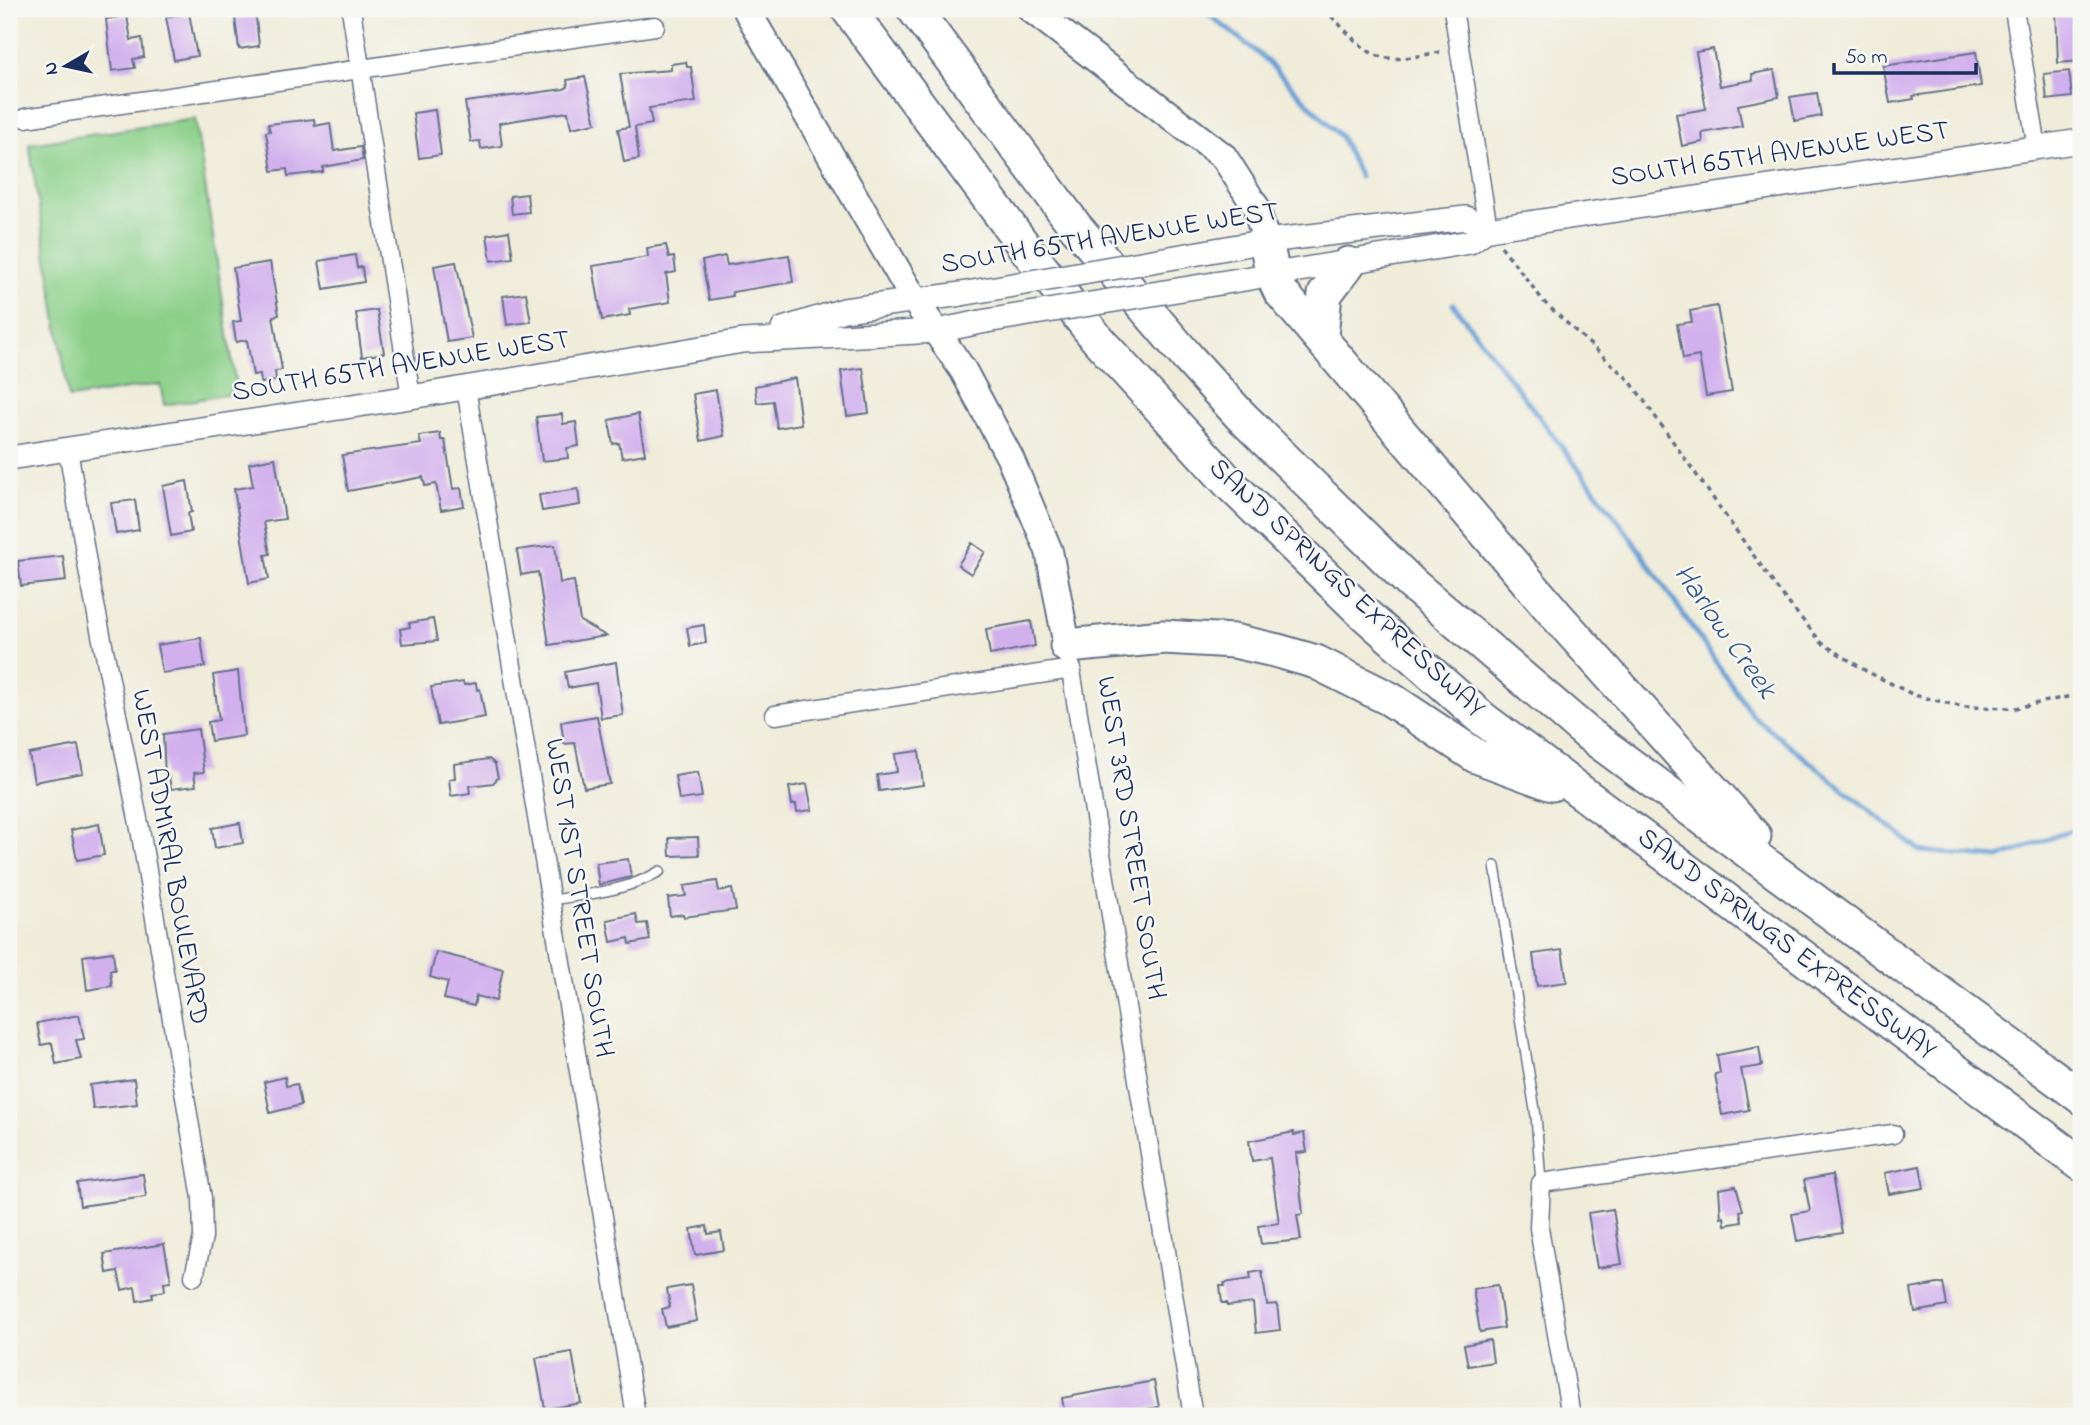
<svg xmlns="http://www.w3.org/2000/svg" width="2090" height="1425" font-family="'Indie Flower',sans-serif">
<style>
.green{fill:#8bd089;stroke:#538074;stroke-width:2}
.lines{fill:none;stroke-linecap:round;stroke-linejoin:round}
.stream{stroke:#699fd6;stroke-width:5}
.building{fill:#d2b0ed}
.service-casing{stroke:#657189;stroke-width:12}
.minor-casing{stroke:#657189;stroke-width:21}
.tertiary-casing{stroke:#657189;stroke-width:26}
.secondary-casing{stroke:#657189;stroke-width:30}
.motorway-casing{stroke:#657189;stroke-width:37}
.path{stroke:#657189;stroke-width:3.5;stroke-dasharray:5 5;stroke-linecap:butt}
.service{stroke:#fff;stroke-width:9}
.minor{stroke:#fff;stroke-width:18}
.tertiary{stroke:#fff;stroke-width:23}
.secondary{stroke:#fff;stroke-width:26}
.motorway{stroke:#fff;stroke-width:33}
.tertiary-bridge-casing{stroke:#657189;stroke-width:26;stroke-linecap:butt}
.tertiary-bridge{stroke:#fff;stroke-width:23}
.labels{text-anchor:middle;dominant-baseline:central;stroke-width:5;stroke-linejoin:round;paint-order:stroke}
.street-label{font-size:28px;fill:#1b2f5e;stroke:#f6f6f2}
.water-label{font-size:30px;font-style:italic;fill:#365688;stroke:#f6f6f2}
</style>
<rect width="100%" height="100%" fill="#f6f6f2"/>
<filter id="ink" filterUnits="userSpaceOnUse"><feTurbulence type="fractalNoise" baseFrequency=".0143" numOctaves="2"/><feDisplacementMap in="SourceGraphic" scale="14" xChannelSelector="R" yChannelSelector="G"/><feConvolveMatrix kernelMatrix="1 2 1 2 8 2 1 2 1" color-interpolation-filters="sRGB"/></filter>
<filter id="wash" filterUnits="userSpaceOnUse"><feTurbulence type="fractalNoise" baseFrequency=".00686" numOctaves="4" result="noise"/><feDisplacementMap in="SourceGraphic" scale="28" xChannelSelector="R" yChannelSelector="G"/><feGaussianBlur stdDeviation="1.57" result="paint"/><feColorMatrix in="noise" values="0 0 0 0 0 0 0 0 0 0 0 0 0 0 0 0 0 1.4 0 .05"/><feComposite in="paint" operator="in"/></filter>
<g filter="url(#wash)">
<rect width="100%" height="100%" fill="#efecd9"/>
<!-- green -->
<polygon class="green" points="195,119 237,393 164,405 160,384 69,398 29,144"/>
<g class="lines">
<!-- stream -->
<g class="stream">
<polyline points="1202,9 1263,57 1341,137 1360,177"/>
<polyline points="1453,304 1626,531 1753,716 1920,851 1999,858 2081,826"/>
</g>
</g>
<g id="blocks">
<!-- building -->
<g class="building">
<polygon points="245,9 255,9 259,46 239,49 234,10"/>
<polygon points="2056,9 2081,9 2081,61 2058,63"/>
<polygon points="189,13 197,56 174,60 166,17"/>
<polygon points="127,16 131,40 142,38 144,57 133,59 135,68 112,71 106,19"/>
<polygon points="1713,49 1720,86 1753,80 1752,74 1774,70 1779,97 1738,105 1742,126 1702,133 1703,142 1682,146 1676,114 1706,109 1696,52"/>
<polygon points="1976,52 1981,86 1913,96 1914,99 1890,103 1883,66"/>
<polygon points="686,62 687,67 691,67 696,102 649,108 652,124 635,127 639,159 624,162 618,129 629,127 620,74 671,70 671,64"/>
<polygon points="2069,71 2072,97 2047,100 2044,74"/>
<polygon points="585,77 596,123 571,128 568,112 499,123 502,146 481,149 480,141 471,142 465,102 564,89 568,87 567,80"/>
<polygon points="1817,93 1821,116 1795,121 1790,97"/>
<polygon points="435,110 441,155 419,158 413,113"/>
<polygon points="314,119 315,126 330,123 334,151 361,147 363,160 323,167 323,172 288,176 287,169 272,171 266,132 270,131 268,124"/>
<polygon points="527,194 529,212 512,214 510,196"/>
<polygon points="509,231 513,258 491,261 487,235"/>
<polygon points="666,245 669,258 674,257 676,272 666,274 670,302 629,309 630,315 602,320 593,266 648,257 647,248"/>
<polygon points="355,255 357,268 362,267 364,282 324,289 319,261"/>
<polygon points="789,255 793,282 732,292 733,296 709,300 702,261 725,256 727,265"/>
<polygon points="270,262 279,315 273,316 282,370 275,371 276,381 261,383 260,374 253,375 247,340 236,342 233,322 241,321 233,268"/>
<polygon points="456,262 472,338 447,342 434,266"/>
<polygon points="526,293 531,322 507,325 503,296"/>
<polygon points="1717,306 1732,392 1706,396 1699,356 1683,359 1677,324 1692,322 1690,311"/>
<polygon points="377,310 384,353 362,357 356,313"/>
<polygon points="863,368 869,413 847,416 841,371"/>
<polygon points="795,378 801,424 777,428 773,401 757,403 755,386"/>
<polygon points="716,390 724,436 701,441 693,394"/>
<polygon points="562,414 563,424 576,422 579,446 567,448 568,458 542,461 536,417"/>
<polygon points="638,414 645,454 622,458 619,443 613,444 609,420"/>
<polygon points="440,433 441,440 445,440 453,489 461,488 464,506 441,510 436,484 425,486 423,477 348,491 342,455 421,444 419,436"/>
<polygon points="275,458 285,519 264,522 270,554 265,555 269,579 249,583 234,489 253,486 249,463"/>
<polygon points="187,481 192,512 188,513 191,532 171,536 163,486"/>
<polygon points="578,489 580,505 542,511 539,495"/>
<polygon points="135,500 139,530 116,534 111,503"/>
<polygon points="972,543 985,552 971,574 958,565"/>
<polygon points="555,545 560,583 574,581 580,621 606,636 549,645 538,572 521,575 517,550"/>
<polygon points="63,556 66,581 21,586 18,561"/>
<polygon points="433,619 437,641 402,644 400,629 410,627 409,623"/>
<polygon points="1031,621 1035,646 990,655 986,629"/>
<polygon points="704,625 706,643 690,646 687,628"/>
<polygon points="201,638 205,667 162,673 157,645"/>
<polygon points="616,662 623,715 601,718 596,683 568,688 565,672"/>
<polygon points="238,671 244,736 211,741 208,722 219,720 213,675"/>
<polygon points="463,682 464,685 476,683 477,690 480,689 485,717 438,725 431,687"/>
<polygon points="597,716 610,784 584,788 575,743 564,744 561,722"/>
<polygon points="198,729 204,772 194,773 196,786 171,789 169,776 165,776 163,734"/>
<polygon points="78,745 83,773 34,782 29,754"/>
<polygon points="919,751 923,785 879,791 877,775 897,772 895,754"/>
<polygon points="489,759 495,764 498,778 493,783 469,786 470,793 451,796 449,779 455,778 454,764"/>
<polygon points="698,772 702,797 679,800 675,776"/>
<polygon points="807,784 812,810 797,812 796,804 792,805 789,787"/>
<polygon points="240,823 243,843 215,848 212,828"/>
<polygon points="99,824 104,855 77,860 71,830"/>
<polygon points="698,837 699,855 670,856 669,838"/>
<polygon points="628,859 631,877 599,885 596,863"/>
<polygon points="717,881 719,891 732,889 736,910 684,917 683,914 670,916 668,898 686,896 684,886"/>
<polygon points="636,914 638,924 647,923 650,940 630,944 629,938 611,942 607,920"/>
<polygon points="1562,950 1567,982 1537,986 1533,954"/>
<polygon points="113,952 115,970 110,970 112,986 87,990 83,956"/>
<polygon points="436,952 503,969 496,1001 476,996 474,1006 444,999 448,982 430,977"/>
<polygon points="79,1015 84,1039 76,1040 81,1059 56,1064 52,1043 41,1045 37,1023"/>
<polygon points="1759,1047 1762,1066 1741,1069 1749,1110 1722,1115 1715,1074 1720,1073 1717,1055"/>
<polygon points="285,1077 286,1086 297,1084 301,1105 270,1113 264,1082"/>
<polygon points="134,1079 137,1104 93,1109 90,1085"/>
<polygon points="1294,1132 1294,1135 1304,1133 1307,1152 1296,1153 1303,1214 1297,1215 1301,1240 1261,1244 1258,1226 1279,1223 1270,1158 1252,1161 1249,1141"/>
<polygon points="1920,1166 1924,1188 1889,1194 1885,1173"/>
<polygon points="143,1174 146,1197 80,1206 77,1183"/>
<polygon points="1832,1175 1842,1233 1797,1241 1792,1214 1810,1211 1804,1180"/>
<polygon points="1736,1186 1743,1210 1740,1211 1742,1222 1725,1225 1724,1217 1721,1218 1719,1189"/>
<polygon points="1613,1209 1622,1264 1597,1268 1588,1213"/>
<polygon points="707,1226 708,1234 721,1232 724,1250 695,1255 691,1229"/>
<polygon points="164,1244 171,1281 164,1282 165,1291 152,1293 153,1298 137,1301 135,1287 122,1290 118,1271 107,1273 104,1254"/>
<polygon points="1262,1271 1267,1305 1277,1304 1280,1330 1256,1333 1253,1303 1228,1306 1227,1303 1222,1303 1220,1286 1225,1286 1224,1283 1251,1279 1250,1273"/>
<polygon points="1943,1283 1947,1306 1915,1312 1911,1289"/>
<polygon points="691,1285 697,1321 666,1327 662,1309 670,1307 667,1289"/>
<polygon points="1498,1285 1504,1328 1480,1332 1473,1289"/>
<polygon points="1490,1340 1493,1362 1468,1366 1464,1345"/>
<polygon points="572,1352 581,1403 545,1409 536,1358"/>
<polygon points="1154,1381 1159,1407 1105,1416 1065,1416 1062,1398"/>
</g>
</g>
</g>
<g filter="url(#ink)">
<use href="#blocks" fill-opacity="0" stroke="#657189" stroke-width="2"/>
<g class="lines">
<defs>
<g id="service">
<polyline points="9,120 25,118"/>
<polyline points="1495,866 1536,1116 1541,1183"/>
<path d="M552,900C590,894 627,891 660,871"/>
</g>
<g id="minor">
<polyline points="351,9 411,397"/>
<polyline points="1453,9 1488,229"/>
<polyline points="2014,9 2037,148"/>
<polyline points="25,118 655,26"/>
<polyline points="466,388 636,1416"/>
<polyline points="68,449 89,575 140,829 202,1198 203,1237 194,1276"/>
<polyline points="1067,646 1193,1416"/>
<polyline points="775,715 1072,669"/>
<polyline points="1571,1416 1539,1228 1541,1183 1893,1134"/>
</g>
<g id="tertiary">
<polyline points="1193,254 1266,241 1466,218 1488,229"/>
<polyline points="1214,284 1470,242 1488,229 2081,141"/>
<polyline points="783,329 844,310 961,294"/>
<polyline points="9,458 411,397 743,341 937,331 986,321"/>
</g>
<g id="secondary">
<polyline points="746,9 915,301 963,370 1010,458 1049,551 1067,646"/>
<polyline points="1031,9 1224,157 1256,207 1266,241"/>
</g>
<g id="motorway">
<polyline points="848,9 1027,250 1098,340 1232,486 1361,611 1483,719 2081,1164"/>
<polyline points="914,9 1075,226 1188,358 1239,414 1412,584 1587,733 2081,1097"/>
<polyline points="1266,241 1273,276 1280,291 1556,615 1754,836"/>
<polyline points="1321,337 1325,294 1348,264"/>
<polyline points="1067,646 1164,637 1234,641 1278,651 1316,662 1390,699 1476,756 1552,784"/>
</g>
</defs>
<!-- service casing -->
<use href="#service" class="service-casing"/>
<!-- minor casing -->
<use href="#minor" class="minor-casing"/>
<!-- tertiary casing -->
<use href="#tertiary" class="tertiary-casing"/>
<!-- secondary casing -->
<use href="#secondary" class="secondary-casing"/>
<!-- motorway casing -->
<use href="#motorway" class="motorway-casing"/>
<!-- path -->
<g class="path">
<path d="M1324,9C1375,59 1370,67 1444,51"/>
<polyline points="1501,246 1545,303 1630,381 1781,594 1822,643 1866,671 1914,695 1963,707 2015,708 2081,694"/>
</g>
<!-- service -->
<use href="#service" class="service"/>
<!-- minor -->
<use href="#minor" class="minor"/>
<!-- tertiary -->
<use href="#tertiary" class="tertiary"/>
<!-- secondary -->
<use href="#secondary" class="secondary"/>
<!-- motorway -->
<use href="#motorway" class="motorway"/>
<defs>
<g id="tertiary-bridge">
<polyline points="961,294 1193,254"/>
<polyline points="986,321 1214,284"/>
</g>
</defs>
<!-- tertiary-bridge casing -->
<use href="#tertiary-bridge" class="tertiary-bridge-casing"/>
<!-- tertiary-bridge -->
<use href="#tertiary-bridge" class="tertiary-bridge"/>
</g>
</g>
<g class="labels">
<!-- street labels -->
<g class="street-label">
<text transform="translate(1780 155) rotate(-8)">SOUTH 65TH AVENUE WEST</text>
<text transform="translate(1110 239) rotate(-9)">SOUTH 65TH AVENUE WEST</text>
<text transform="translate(401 367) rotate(-9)">SOUTH 65TH AVENUE WEST</text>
<text transform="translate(1346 589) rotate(43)">SAND SPRINGS EXPRESSWAY</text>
<text transform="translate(1130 838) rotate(81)">WEST 3RD STREET SOUTH</text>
<text transform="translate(169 857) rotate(80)">WEST ADMIRAL BOULEVARD</text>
<text transform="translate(578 898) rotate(81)">WEST 1ST STREET SOUTH</text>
<text transform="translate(1786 945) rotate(37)">SAND SPRINGS EXPRESSWAY</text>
</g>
<!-- water labels -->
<g class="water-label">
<text transform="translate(1724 632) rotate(55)">Harlow Creek</text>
</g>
</g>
<!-- margin -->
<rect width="2090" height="1425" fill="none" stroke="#f6f6f2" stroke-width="35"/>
<!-- north arrow -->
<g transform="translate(66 66) rotate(261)" stroke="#f6f6f2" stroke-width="5" paint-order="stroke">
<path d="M0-5L12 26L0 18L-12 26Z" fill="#1b2f5e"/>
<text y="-10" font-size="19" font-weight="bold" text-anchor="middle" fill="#1b2f5e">N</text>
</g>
<!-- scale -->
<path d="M1834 63v10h142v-10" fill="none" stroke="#1b2f5e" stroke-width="3.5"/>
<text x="1845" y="63" font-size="21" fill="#1b2f5e" stroke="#f6f6f2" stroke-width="5" paint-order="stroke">50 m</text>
</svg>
